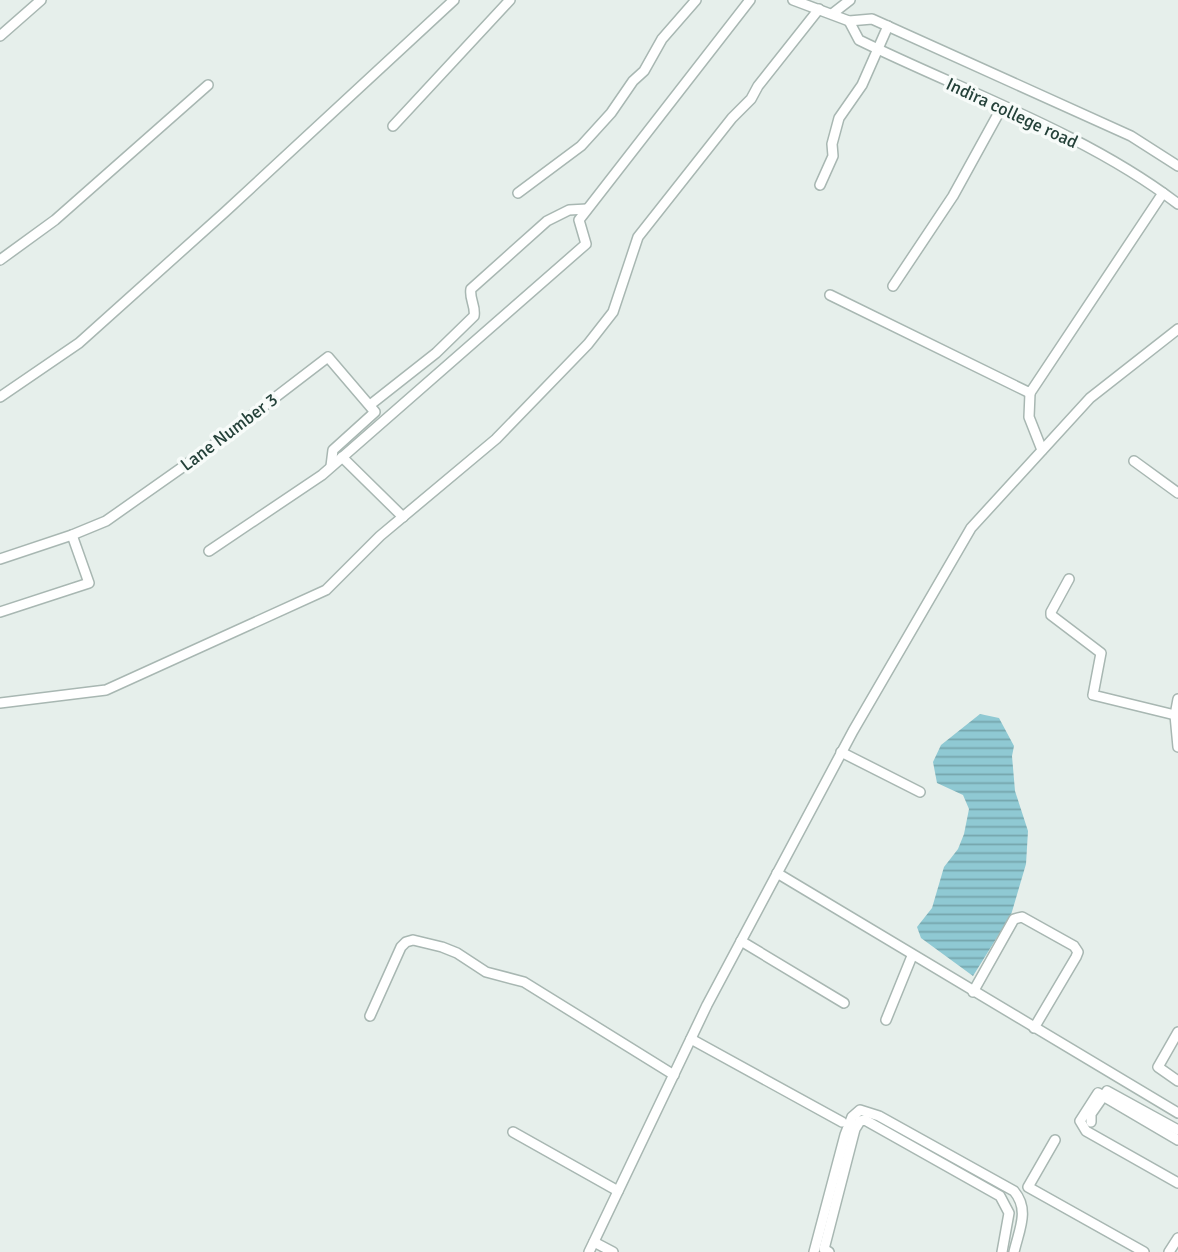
<svg xmlns="http://www.w3.org/2000/svg" width="1178" height="1252" font-family="Signika,sans-serif">
<style>
.water{fill:url(#water-rules)}
.lines{fill:none;stroke-linecap:round;stroke-linejoin:round}
.minor-casing{stroke:#a8b7b2;stroke-width:12}
.minor{stroke:#fff;stroke-width:9}
.labels{text-anchor:middle;dominant-baseline:central;stroke-width:7;stroke-linejoin:round;paint-order:stroke}
.street-label{font-size:18px;fill:#244139;stroke:#f7fbf9}
</style>
<defs>
<pattern id="water-rules" width="6" height="5" patternUnits="userSpaceOnUse" patternTransform="scale(1.75)"><rect width="6" height="5" fill="#8fc9d3"/><path d="M0 2.5h6" fill="none" stroke="#75a5ac"/></pattern>
</defs>
<rect width="100%" height="100%" fill="#e6efeb"/>
<!-- water -->
<polygon class="water" points="980,714 999,718 1014,746 1012,756 1015,791 1028,831 1026,864 1011,915 973,976 921,938 917,927 932,908 944,867 958,849 964,834 969,809 963,795 937,783 933,762 941,745"/>
<g class="lines">
<defs>
<g id="minor">
<polyline points="793,0 849,21 872,19 1131,136 1178,166"/>
<polyline points="832,14 850,0"/>
<path d="M849,21L859,40C963,91 1087,134 1178,204"/>
<polyline points="0,36 41,0"/>
<polyline points="393,126 510,0"/>
<polyline points="820,185 833,156 832,144 839,118 862,85 888,26"/>
<polyline points="518,193 581,146 611,113 633,81 644,71 662,39 696,0"/>
<polyline points="0,260 55,220 208,85"/>
<polyline points="893,286 953,196 1002,107"/>
<polyline points="830,295 1030,393 1163,193"/>
<polyline points="1030,393 1029,417 1042,450"/>
<polyline points="0,397 79,343 225,212 454,0"/>
<path d="M370,405L436,353L474,316C476,306 469,299 471,289L547,221L569,210L587,209"/>
<polyline points="342,457 403,517"/>
<polyline points="1134,461 1178,493"/>
<polyline points="209,551 322,475 586,244 579,220 750,0"/>
<polyline points="0,559 72,535 106,521 204,452 328,357 375,412 333,450 331,466"/>
<polyline points="1069,579 1051,612 1051,615 1101,653 1093,695 1175,715"/>
<polyline points="0,612 89,583 72,535"/>
<polyline points="1178,699 1175,715 1178,747"/>
<polyline points="0,703 106,690 326,590 380,536 496,439 588,344 613,312 638,237 732,118 751,99 758,86 819,9"/>
<polyline points="841,752 920,792"/>
<polyline points="777,873 1178,1113"/>
<polyline points="741,941 844,1003"/>
<polyline points="973,992 1014,919 1022,917 1074,946 1078,952 1076,957 1034,1028"/>
<polyline points="370,1016 401,947 406,942 413,940 442,947 457,953 486,972 524,982 674,1075"/>
<polyline points="886,1020 912,956"/>
<polyline points="1178,1032 1158,1067 1178,1081"/>
<polyline points="691,1039 842,1122"/>
<polyline points="1091,1122 1091,1114 1107,1091 1178,1130"/>
<polyline points="513,1132 618,1191"/>
<polyline points="1055,1140 1028,1187 1144,1252"/>
<polyline points="1178,1140 1098,1093 1080,1121 1086,1131 1178,1183"/>
<polyline points="594,1242 613,1252"/>
<polyline points="589,1252 707,1005 853,731 971,528 1090,398 1178,329"/>
<path d="M814,1252L845,1135L852,1117L860,1110L879,1116L1014,1191C1030,1210 1019,1230 1014,1252"/>
<polyline points="829,1252 824,1249 855,1129 860,1121 865,1120 1000,1196 1009,1213 1002,1252"/>
<polyline points="1169,1252 1178,1238"/>
</g>
</defs>
<!-- minor casing -->
<use href="#minor" class="minor-casing"/>
<!-- minor -->
<use href="#minor" class="minor"/>
</g>
<g class="labels">
<!-- street labels -->
<g class="street-label">
<text transform="translate(1012 113) rotate(25)">Indira college road</text>
<text transform="translate(229 432) rotate(-37)">Lane Number 3</text>
</g>
</g>
</svg>
